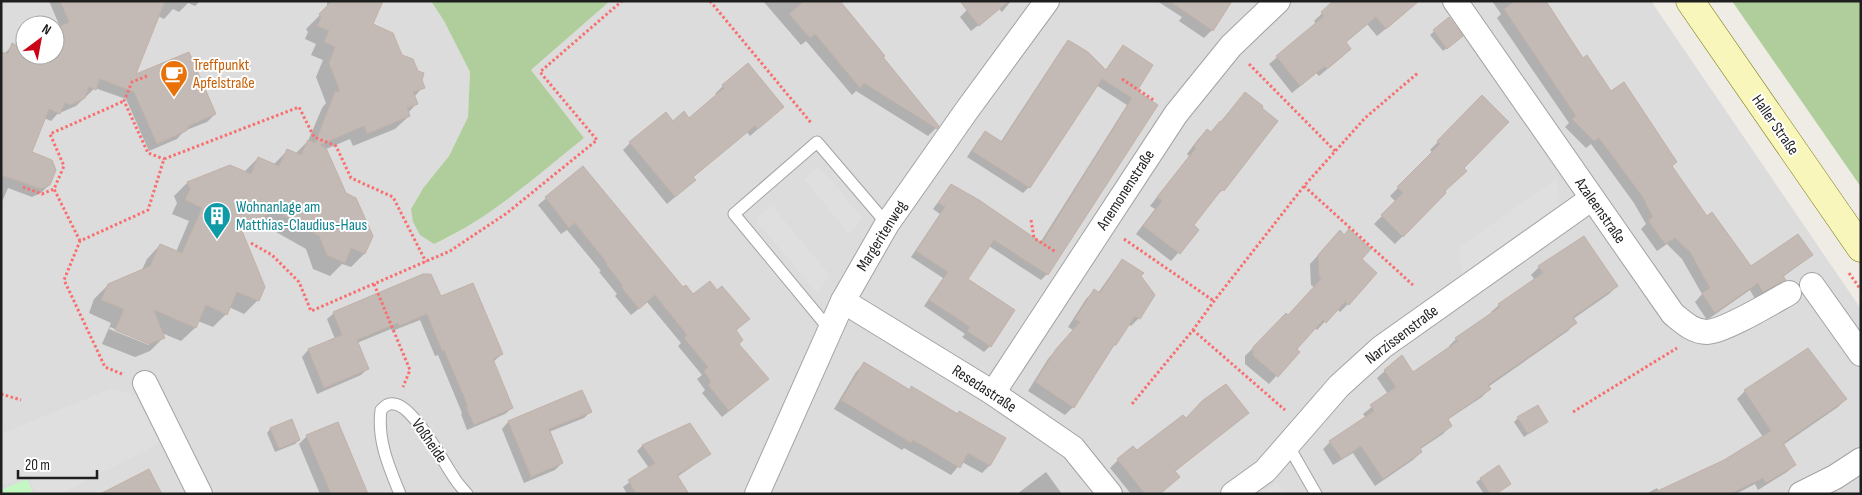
<svg xmlns="http://www.w3.org/2000/svg" width="1862" height="495" font-family="'Sofia Sans Condensed',sans-serif">
<style>
.residential{fill:#dddcdc;fill-rule:evenodd}
.forest{fill:#afce9b}
.park{fill:#c4f8c3}
.parking{fill:#dfdfdf}
.shadow{fill:#0003;fill-rule:evenodd}
.building{fill:#c4bab5;stroke:#c1b1a8}
.lines{fill:none;stroke-linecap:round;stroke-linejoin:round}
.lane-casing{stroke:#a3a3a3;stroke-width:13}
.street-casing{stroke:#a3a3a3;stroke-width:26}
.secondary-casing{stroke:#737507;stroke-width:29}
.path{stroke:#f7706f;stroke-width:3;stroke-dasharray:2.5 2.5;stroke-linecap:butt}
.lane{stroke:#fff;stroke-width:11}
.street{stroke:#fff;stroke-width:24}
.secondary{stroke:#f8f6bb;stroke-width:28}
.labels{text-anchor:middle;dominant-baseline:central;stroke-width:4;stroke-linejoin:round;paint-order:stroke}
.food-label{font-size:16px;fill:#c56008;stroke:#fff;text-anchor:start}
.street-label{font-size:16px;fill:#1f1f1f;stroke:#fff}
.culture-label{font-size:16px;fill:#0d838f;stroke:#fff;text-anchor:start}
</style>
<rect width="100%" height="100%" fill="#efebe5"/>
<!-- residential -->
<path class="residential" d="M1,1H431L444,21L470,72L468,117L449,156L424,187L434,244L450,237L498,206L584,138L531,70L610,1H1651L1861,309V494H1ZM25,25H55V55H25Z"/>
<!-- forest -->
<g class="forest">
<path d="M431,1H610L531,70L584,138C537,175 490,219 434,244L420,235L413,222L411,209L424,187L449,156L468,117L470,72L444,21Z"/>
<polygon points="1732,1 1861,1 1861,187"/>
</g>
<!-- park -->
<polygon class="park" points="27,479 33,494 1,494 1,490"/>
<!-- parking -->
<g class="parking">
<polygon points="819,166 862,217 850,235 804,179"/>
<polygon points="1557,179 1559,205 1462,274 1459,247"/>
<polygon points="771,205 829,274 818,294 755,219"/>
<polygon points="112,388 136,396 160,443 60,494 37,494 27,475 1,486 1,434"/>
<polygon points="1277,483 1284,494 1259,494"/>
</g>
<!-- shadow -->
<g class="shadow">
<polygon points="49,1 200,1 195,6 188,3 179,12 173,9 164,19 158,16 134,76 215,114 207,122 184,131 177,139 149,151 126,99 95,88 76,106 62,112 60,111 51,121 44,118 31,153 49,185 41,193 32,197 8,188 1,204 1,53 4,54 13,45 19,48 25,41 25,55 55,55 55,36 66,41"/>
<path d="M327,1H376L371,25L401,56L420,80L423,87L414,97L417,103L408,113L409,116L395,129L353,146L350,139L326,149L364,254L351,267L342,264L330,276L313,269L306,249L262,224L241,233L258,300L244,314L229,307L226,314L213,327L198,321L195,328L181,341L162,333L164,337L150,351L135,357L102,344L111,323L89,313L94,299L108,285L141,272L147,259L160,245L176,252L189,221L172,214L177,203L174,196L187,183L230,166L244,172L258,158L273,165L287,151L295,154L308,141L322,108L326,103L316,77L323,60L311,55L316,44L305,39L308,32L306,29L327,8ZM110,327L149,343V345L109,329Z"/>
<polygon points="763,1 838,1 936,128 928,136 856,91 852,95 806,41 801,45"/>
<polygon points="961,1 1011,1 1002,12 999,9 971,31 960,17 968,9"/>
<polygon points="1157,1 1231,1 1212,30 1204,38 1179,21 1182,17"/>
<polygon points="1335,1 1405,13 1377,36 1367,24 1345,43 1350,49 1342,57 1319,76 1316,73 1292,93 1269,64 1316,24 1314,21"/>
<polygon points="1492,1 1544,1 1583,59 1671,166 1706,217 1750,268 1811,255 1783,277 1784,280 1777,287 1755,299 1750,290 1707,320 1695,302 1702,294 1682,259 1667,244 1657,251 1641,229 1646,224 1634,203 1591,144 1586,148 1565,127 1569,123 1497,18 1501,14"/>
<polygon points="1449,18 1457,40 1443,51 1430,35"/>
<polygon points="1069,41 1105,71 1123,47 1135,91 1157,105 1047,274 1041,280 989,246 966,279 990,346 984,352 962,337 965,334 924,306 943,278 911,257 940,214 933,209 951,185 1040,243 1127,105 1096,85 1029,187 1023,193 967,157 979,139 985,133 1000,143 1063,47"/>
<polygon points="748,65 775,114 750,136 747,132 692,178 687,187 667,204 623,150 630,143 673,122 689,119 717,95 715,94 723,86"/>
<polygon points="1245,93 1260,109 1276,121 1223,190 1214,197 1192,225 1198,230 1171,261 1136,234 1155,209 1150,206 1189,156 1187,154 1199,138 1207,130 1211,133"/>
<polygon points="1482,97 1463,168 1444,191 1445,193 1395,244 1374,224 1396,202 1390,196 1433,153 1430,150"/>
<polygon points="582,168 683,289 741,326 735,331 738,344 760,386 722,417 702,393 705,390 697,379 702,375 678,346 681,343 647,302 631,315 615,296 617,294 599,272 601,271 567,230 561,234 538,205"/>
<polygon points="1332,240 1361,259 1348,304 1340,312 1337,309 1317,330 1315,328 1295,349 1298,352 1269,384 1245,364 1245,356 1286,315 1288,316 1314,287 1311,285 1310,264"/>
<polygon points="1123,261 1139,276 1154,295 1139,318 1131,326 1128,324 1073,407 1065,415 1028,391 1048,359 1073,330 1068,327 1086,299 1094,291 1098,293 1115,269"/>
<polygon points="1539,267 1617,286 1609,294 1573,319 1575,323 1568,331 1488,387 1489,389 1482,397 1447,420 1450,426 1443,434 1419,450 1421,452 1413,460 1375,486 1353,453 1333,465 1323,449 1330,442 1366,418 1363,414 1388,394 1377,378 1385,371 1413,374 1450,348 1449,346 1456,339 1492,314 1491,312 1499,305 1535,280 1531,275"/>
<polygon points="440,298 502,354 493,362 512,408 505,414 467,430 461,414 462,413 438,355 435,356 420,320 392,331 391,329 357,343 367,369 361,375 317,394 302,357 308,350 335,339 327,319 334,313"/>
<polygon points="864,364 909,391 911,388 990,465 982,473 962,462 951,475 904,448 902,450 834,409 856,372"/>
<polygon points="1745,391 1846,399 1838,407 1783,445 1795,465 1787,472 1758,490 1755,484 1736,494 1646,494 1657,488 1659,491 1724,461 1763,437 1737,399"/>
<polygon points="582,392 590,412 584,418 549,432 562,463 555,470 524,483 502,429 508,422"/>
<polygon points="1247,413 1174,472 1179,477 1160,494 1131,494 1110,468 1118,460 1137,452 1186,420"/>
<polygon points="1518,418 1546,422 1524,437 1514,422"/>
<polygon points="690,424 709,453 703,459 677,477 677,494 627,494 623,487 649,468 637,451 642,446"/>
<polygon points="270,429 299,440 295,444 275,452 267,433"/>
<polygon points="307,436 366,494 320,494 299,444"/>
<polygon points="1499,467 1509,484 1496,494 1484,494 1476,482"/>
<polygon points="1046,472 1062,494 1017,494"/>
</g>
<!-- building -->
<g class="building">
<polygon points="60,1 165,1 136,74 189,52 216,114 189,126 186,131 157,144 134,92 100,79 96,90 89,87 85,98 71,105 65,103 60,114 49,109 32,152 52,160 56,170 50,185 41,189 1,175 1,52 8,54 12,43 18,46 25,42 25,55 55,55 55,29 69,22"/>
<polygon points="332,1 383,1 373,24 393,33 402,55 413,59 418,71 424,73 422,80 425,88 413,92 418,104 407,108 410,116 367,134 364,126 320,145 326,148 346,193 356,198 373,236 365,254 351,248 345,263 327,255 319,236 276,211 240,226 265,287 259,301 237,292 227,315 206,305 196,328 154,310 165,338 149,344 115,330 124,309 101,300 108,284 150,266 160,244 182,253 202,208 185,200 190,189 187,182 230,165 251,174 258,157 279,166 287,149 301,155 308,140 315,143 335,92 340,91 329,63 335,47 324,42 329,31 317,26 321,18 319,14"/>
<polygon points="804,1 840,1 885,56 883,57 939,126 937,129 864,83 860,88 815,34 810,38 789,14"/>
<polygon points="960,1 1009,1 979,26"/>
<polygon points="1169,1 1232,1 1213,31"/>
<polygon points="1333,1 1419,1 1386,29 1376,17 1346,42 1351,49 1327,69 1325,66 1300,86 1276,56 1324,16 1321,12"/>
<polygon points="1515,1 1546,1 1583,58 1587,55 1611,91 1624,82 1677,162 1672,166 1707,216 1712,212 1751,266 1798,234 1813,255 1783,276 1786,280 1763,292 1758,283 1715,313 1702,293 1710,288 1690,252 1675,238 1665,244 1648,220 1653,217 1642,196 1599,138 1594,141 1572,119 1576,116 1504,9"/>
<polygon points="1449,17 1463,36 1447,49 1433,30"/>
<polygon points="1068,40 1088,52 1106,70 1123,45 1153,65 1137,91 1158,105 1048,275 994,240 968,279 1015,310 991,347 967,331 970,327 929,300 948,272 916,251 945,207 938,203 951,184 979,200 1042,243 1132,98 1102,79 1030,188 972,151 985,131 1002,142"/>
<polygon points="748,63 784,107 758,129 755,126 693,177 696,180 675,197 629,142 666,112 673,121 684,111 689,118 724,88 722,85"/>
<polygon points="1245,92 1263,106 1262,108 1278,121 1224,191 1222,189 1194,225 1199,230 1180,254 1143,226 1162,201 1157,197 1196,148 1194,146 1207,129 1211,132 1220,121 1221,122"/>
<polygon points="1482,95 1509,122 1464,168 1467,171 1445,191 1446,193 1403,237 1381,215 1403,193 1397,187 1440,144 1437,141"/>
<polygon points="583,166 683,287 686,285 693,294 710,281 717,290 722,286 750,319 736,330 743,340 739,344 769,379 729,411 708,385 711,382 704,371 708,367 684,338 687,335 655,295 639,309 621,287 623,286 606,264 607,263 575,223 569,228 545,197"/>
<polygon points="1349,229 1371,249 1362,259 1377,273 1349,305 1345,302 1326,323 1323,320 1297,349 1300,352 1278,377 1253,356 1253,347 1286,313 1288,315 1321,279 1319,276 1318,255 1340,230 1344,235"/>
<polygon points="1584,236 1618,286 1573,317 1577,323 1488,385 1491,389 1448,419 1452,426 1420,448 1422,452 1383,479 1361,446 1342,459 1329,441 1374,411 1370,405 1396,387 1384,370 1402,355 1413,372 1458,341 1455,338 1500,307 1498,304 1543,273 1538,266"/>
<polygon points="1122,259 1144,273 1141,276 1155,295 1140,319 1135,316 1116,345 1114,345 1074,408 1035,382 1056,349 1080,322 1075,319 1094,289 1100,293"/>
<polygon points="423,274 431,274 441,296 473,283 503,354 493,359 513,408 474,425 466,407 468,406 444,350 442,351 427,314 399,326 398,323 357,340 369,369 324,388 308,349 342,335 333,312"/>
<polygon points="1808,348 1847,399 1783,443 1796,465 1766,483 1763,478 1730,494 1651,494 1724,460 1771,431 1744,390"/>
<polygon points="864,362 910,390 911,386 958,414 959,411 1006,438 990,466 968,453 960,468 913,440 911,443 841,400"/>
<polygon points="1226,384 1249,413 1175,471 1180,477 1160,494 1145,494 1117,459 1133,446 1137,450 1183,415 1186,418 1203,400"/>
<polygon points="582,390 592,412 549,429 563,463 531,477 508,421"/>
<polygon points="1538,405 1548,422 1528,434 1517,417"/>
<polygon points="292,419 300,440 279,449 270,428"/>
<polygon points="338,422 368,494 331,494 306,435"/>
<polygon points="690,423 711,454 677,475 689,494 636,494 628,480 655,463 642,445"/>
<polygon points="1499,465 1511,484 1496,494 1490,494 1480,478"/>
<polygon points="149,469 162,494 100,494"/>
</g>
<g class="lines">
<defs>
<g id="lane">
<polyline points="830,330 734,214 817,142 887,224"/>
<polyline points="1288,445 1316,494"/>
<path d="M400,494C389,467 377,440 381,410C385,406 388,403 394,404C413,405 444,463 455,479C458,484 463,489 467,494"/>
</g>
<g id="street">
<path d="M1455,1L1673,314C1683,322 1693,332 1707,332C1725,331 1771,303 1789,293"/>
<polyline points="1812,285 1861,354"/>
<polyline points="843,301 993,393 1073,448 1110,494"/>
<polyline points="145,383 200,494"/>
<polyline points="993,393 1176,114 1231,46 1278,1"/>
<polyline points="757,494 843,301 887,224 967,110 1047,1"/>
<polyline points="1233,494 1265,471 1339,386 1382,347 1591,199"/>
<polyline points="1801,494 1835,477 1861,460"/>
</g>
<polyline id="secondary" points="1690,1 1861,248"/>
</defs>
<!-- lane casing -->
<use href="#lane" class="lane-casing"/>
<!-- street casing -->
<use href="#street" class="street-casing"/>
<!-- secondary casing -->
<use href="#secondary" class="secondary-casing"/>
<!-- path -->
<g class="path">
<polyline points="710,1 812,124"/>
<polyline points="1249,64 1335,151"/>
<polyline points="147,76 132,82 124,101 148,153 164,159"/>
<polyline points="1122,79 1155,101"/>
<polyline points="1304,186 1413,285"/>
<polyline points="23,187 42,194 54,189"/>
<polyline points="1031,220 1034,238 1056,252"/>
<polyline points="1124,239 1214,301"/>
<polyline points="80,241 54,189 64,166 50,134 124,101"/>
<polyline points="251,243 272,255 299,282 311,311 450,251 507,213 597,140 540,72 622,1"/>
<polyline points="1849,273 1861,290"/>
<polyline points="374,284 410,370 403,387"/>
<polyline points="1193,330 1285,410"/>
<polyline points="122,374 105,367 64,280 80,241 148,210 164,159 299,107 314,137 336,146 351,178 393,197 426,262"/>
<polyline points="1,394 21,400"/>
<polyline points="1132,404 1193,330 1214,301 1304,186 1365,118 1419,72"/>
<polyline points="1573,412 1677,348"/>
</g>
<!-- lane -->
<use href="#lane" class="lane"/>
<!-- street -->
<use href="#street" class="street"/>
<!-- secondary -->
<use href="#secondary" class="secondary"/>
</g>
<!-- icons -->
<defs>
<symbol id="cafe-pin" viewBox="-11 -11 22 30"><path d="M0 17L-7.5 6A9.5 9.5 0 1 1 7.5 6Z" fill="#e8710a" stroke="#fff"/><path d="M-5.5-4.5H6V0H3Q3 3.5 0 3.5H-2.5Q-5.5 3.5-5.5 0ZM3-3.2v2h1.7v-2ZM-6 4.5H4V6H-6Z" fill="#fff"/></symbol>
<symbol id="building-pin" viewBox="-11 -11 22 30"><path d="M0 17L-7.5 6A9.5 9.5 0 1 1 7.5 6Z" fill="#0f9aa8" stroke="#fff"/><path d="M-4-6H4V6H1V3H-1V6H-4ZM-2.5-4.3h1.7v1.8h-1.7ZM.8-4.3h1.7v1.8H.8ZM-2.5-1h1.7V.8h-1.7ZM.8-1h1.7V.8H.8Z" fill="#fff"/></symbol>
</defs>
<g fill-rule="evenodd">
<use href="#cafe-pin" x="158" y="58" width="32" height="43"/>
<use href="#building-pin" x="201" y="200" width="32" height="43"/>
</g>
<g class="labels">
<!-- food labels -->
<g class="food-label">
<text x="193" y="65">Treffpunkt<tspan x="193" dy="18">Apfelstraße</tspan></text>
</g>
<!-- street labels -->
<g class="street-label">
<text transform="translate(1775 125) rotate(55)">Haller Straße</text>
<text transform="translate(1126 190) rotate(-57)">Anemonenstraße</text>
<text transform="translate(1600 211) rotate(55)">Azaleenstraße</text>
<text transform="translate(882 236) rotate(-58)">Margeritenweg</text>
<text transform="translate(1402 335) rotate(-37)">Narzissenstraße</text>
<text transform="translate(984 389) rotate(33)">Resedastraße</text>
<text transform="translate(429 441) rotate(55)">Voßheide</text>
</g>
<!-- culture labels -->
<g class="culture-label">
<text x="236" y="207">Wohnanlage am<tspan x="236" dy="18">Matthias-Claudius-Haus</tspan></text>
</g>
</g>
<!-- border -->
<rect width="1862" height="495" fill="none" stroke="#1f1f1f" stroke-width="5"/>
<!-- north arrow -->
<g transform="translate(40 40) rotate(32)"><circle r="24" fill="#ffffff" stroke="#a5a5a5"/>
<path d="M0-4L9 19L0 12L-9 19Z" fill="#ca0416"/>
<text y="-8" font-size="14" font-weight="bold" text-anchor="middle" fill="#1f1f1f">N</text>
</g>
<!-- scale -->
<path d="M18 470v8h79v-8" fill="none" stroke="#1f1f1f" stroke-width="2.5"/>
<text x="25" y="470" font-size="15" fill="#1f1f1f" stroke="#ffffff" stroke-width="4" paint-order="stroke">20 m</text>
</svg>
